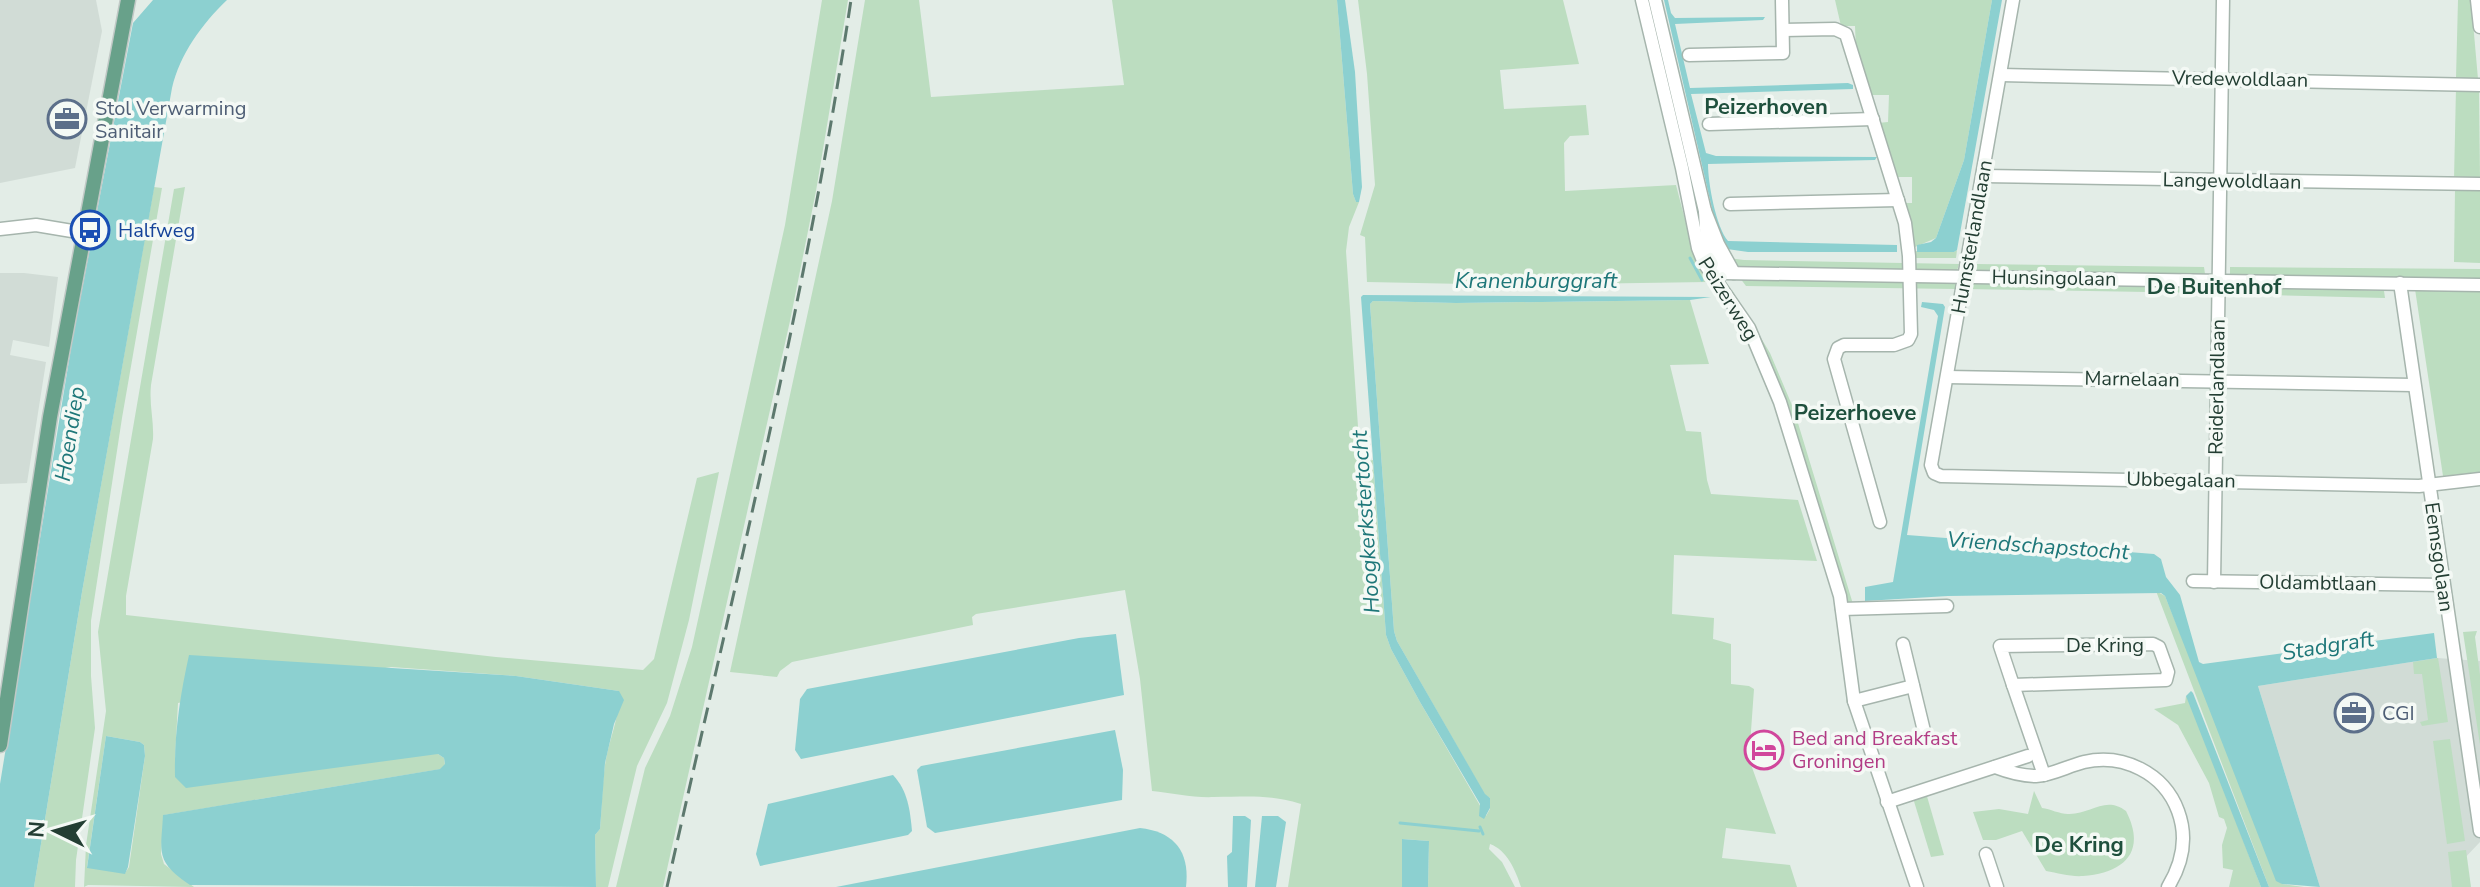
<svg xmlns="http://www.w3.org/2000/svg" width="2480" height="887" font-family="'Nunito Sans',sans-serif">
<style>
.built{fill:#d1dcd6}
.green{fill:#bcddc0;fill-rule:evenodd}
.water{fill:#8cd0d0}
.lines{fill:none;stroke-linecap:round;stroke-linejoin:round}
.stream{stroke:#8cd0d0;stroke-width:3}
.minor-casing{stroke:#a6b5ad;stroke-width:15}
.major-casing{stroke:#c1c9c6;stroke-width:17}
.minor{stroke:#fff;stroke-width:12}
.major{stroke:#68a18a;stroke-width:14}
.rail{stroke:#5d796e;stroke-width:3;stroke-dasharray:16 8;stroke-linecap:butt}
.labels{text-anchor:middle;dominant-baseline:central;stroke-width:7;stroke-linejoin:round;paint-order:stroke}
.street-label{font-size:20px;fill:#233e33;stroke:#f4f9f5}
.service-label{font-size:20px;fill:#4e5e75;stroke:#f4f9f5;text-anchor:start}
.transit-label{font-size:20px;fill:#164399;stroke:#f4f9f5;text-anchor:start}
.hotel-label{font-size:20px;fill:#b23c85;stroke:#f4f9f5;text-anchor:start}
.neighbourhood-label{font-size:22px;font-weight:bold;fill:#1f503d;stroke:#f4f9f5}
.water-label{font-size:22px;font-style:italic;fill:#1e7779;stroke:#f4f9f5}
</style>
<rect width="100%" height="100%" fill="#e3ede7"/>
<!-- built -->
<g class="built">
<polygon points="0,0 96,0 102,31 75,168 0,183"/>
<polygon points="0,273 24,273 58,277 49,347 13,340 10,355 46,362 27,483 0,484"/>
<polygon points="2437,658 2480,661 2480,842 2461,862 2465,887 2320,887 2258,686"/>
</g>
<!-- green -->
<g class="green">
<polygon points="822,0 848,0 816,191 790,321 663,887 616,887 645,768 670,716 692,647 785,225"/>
<path d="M865,0H919L931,97L1124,85L1112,0H1337L1353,194L1356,202H1359L1349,227L1346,251L1360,456L1358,464L1373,460L1386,635L1391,649L1420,702L1486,816L1490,809V798L1485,795L1397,641L1394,631L1370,304L1373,301L1456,303L1690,300L1709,364L1670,365L1686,431L1701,432L1707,480L1711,494L1798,500L1817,561L1674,555L1672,614L1714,618L1713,639L1731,644V684L1749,686L1754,689L1749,759L1776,834L1726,828L1722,858L1790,865L1797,887H1521C1516,871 1507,850 1490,844L1489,849L1502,862L1515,887H1428L1429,841L1403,839L1402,887H1288L1301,804C1268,794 1248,797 1214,797C1194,798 1172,793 1152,791L1140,679L1125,590L976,614L972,617L973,625L792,662L780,671L777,677L730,672L832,201Z"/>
<polygon points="1358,0 1563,0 1579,64 1500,70 1504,109 1586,105 1589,135 1570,136 1564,143 1565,191 1676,185 1696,262 1708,279 1707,282 1516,285 1367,282 1365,237 1360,235 1375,185 1367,74"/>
<polygon points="1835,0 1992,0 1964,160 1936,238 1915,247 1915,251 1954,252 1957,250 1956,258 1912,258 1903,203 1912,203 1912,177 1895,177 1878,123 1888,122 1889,95 1868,95 1856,52 1855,26 1841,26"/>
<polygon points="2458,0 2471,0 2478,79 2456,78"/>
<polygon points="2456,88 2479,89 2480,180 2454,180"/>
<polygon points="154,187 162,188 122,418 91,621 91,676 95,728 76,860 75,887 34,887 82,592"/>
<path d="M185,187L151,385C149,405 154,420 153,439L126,596V615L496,657L643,670L654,659L697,478L719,472L689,620L667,703L637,766L608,887H596L595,835L600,829C602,808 602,786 605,765C609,738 620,718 619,691L516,676L391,667L178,703L175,758L438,754L444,758L445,765L441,769L164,815L161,854L164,864L194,887L88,885L84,887L86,845L106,711L98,632L174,189ZM106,736L140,742L144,745L145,756L129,867L125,873L87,867Z"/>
<polygon points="2455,190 2480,191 2480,263 2454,262"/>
<polygon points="1728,258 1744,260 1959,264 1957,271 1743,268 1735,265"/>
<polygon points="1976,264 2204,267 2205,274 1974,271"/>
<polygon points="2230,267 2480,269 2480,280 2230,275"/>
<polygon points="1740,278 1957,282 1955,289 1746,286"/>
<polygon points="1967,283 2203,285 2205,293 1966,289"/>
<polygon points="2230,285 2384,291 2385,298 2229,294"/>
<polygon points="2415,289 2480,289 2480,472 2443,476"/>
<polygon points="1732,290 1770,353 1794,410 1853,604 1845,602 1784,401 1730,291"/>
<polygon points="2156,591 2165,596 2282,884 2304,887 2269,887"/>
<polygon points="2477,631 2475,637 2480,675 2480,745 2463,632"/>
<polygon points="2438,658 2448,722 2422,726 2420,722 2428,720 2422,674 2414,674 2413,662"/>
<polygon points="2186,696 2190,701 2261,887 2229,887 2233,870 2223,868 2222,845 2227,828 2224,819 2219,817 2209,783 2178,725 2154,709 2185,703"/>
<polygon points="2450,739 2465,841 2447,844 2433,741"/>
<path d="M2034,791L2042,808C2050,809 2060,814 2068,814C2090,815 2105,795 2126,811C2147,852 2124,873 2083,876C2071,877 2058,873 2046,871L2022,831L1996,840H1983L1973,812L1999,809L2028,814Z"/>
<polygon points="1926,793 1944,855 1931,857 1913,798"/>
<polygon points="2466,850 2471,887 2452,887 2448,852"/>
</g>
<!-- water -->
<g class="water">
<path d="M153,0H227C202,24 180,54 172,88L82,592L34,887H0V784L72,342L133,23Z"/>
<polygon points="1337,0 1345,0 1355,72 1362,187 1359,202 1356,202 1353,194"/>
<path d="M1664,0H1668L1671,13L1675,18L1765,17L1763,20L1675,24L1690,88L1848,83L1853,85V89L1691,94L1706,153L1716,156L1877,157L1875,160L1708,164C1708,183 1716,227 1728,241L1897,245V252H1748L1727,249L1716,226Z"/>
<polygon points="1992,0 2002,0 1957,250 1954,252 1917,252 1917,245 1931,242 1936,238 1964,160"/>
<polygon points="1363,295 1711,297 1690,300 1456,303 1373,301 1370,304 1394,631 1397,641 1485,794 1490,798 1490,808 1484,819 1479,816 1480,804 1420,702 1391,649 1386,635 1361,297"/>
<polygon points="1922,302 1943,304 1945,307 1907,535 2154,554 2161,559 2166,577 2180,595 2199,662 2203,664 2434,633 2437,658 2258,686 2320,887 2282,884 2276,881 2165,596 2161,593 1948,596 1865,601 1865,587 1893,582 1938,316 1934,310 1921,307"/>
<polygon points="1116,634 1124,695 801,759 795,750 800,699 807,689 1079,638"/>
<path d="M189,655L516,676L619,691L624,700L614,724L605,763L600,829L595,835L596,887L190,885C155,861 161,854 163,815L440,769L445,764L444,758L438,754L186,788L175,777C174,735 180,696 189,655Z"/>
<polygon points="2191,691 2193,693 2269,887 2261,887 2186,696"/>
<polygon points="1115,730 1123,770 1122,800 935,833 927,827 917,770 921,766"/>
<polygon points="106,736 140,742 144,745 145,756 128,867 125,874 87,868"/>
<path d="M893,775C908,791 910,810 912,831L908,835L760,866L756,854L768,804Z"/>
<polygon points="1233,816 1245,816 1251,820 1247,887 1228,887 1227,856 1232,852"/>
<polygon points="1262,816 1278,816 1286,822 1276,887 1255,887"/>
<path d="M1140,828C1175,832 1190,852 1186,887H836Z"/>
<polygon points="1402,839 1429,841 1428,887 1402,887"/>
</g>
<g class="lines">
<!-- stream -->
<g class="stream">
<polyline points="1690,258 1702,280"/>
<polyline points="1400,823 1479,831"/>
<polyline points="1480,827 1483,834"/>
</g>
<defs>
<g id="minor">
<polyline points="1642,0 1682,168 1698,248 1704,263 1749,328 1780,402 1840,596 1854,701 1917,887"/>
<polyline points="1655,0 1705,211 1718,244 1734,273"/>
<polyline points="2013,0 1931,465 1934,473 1941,476 2419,486 2480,479"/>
<polyline points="2477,0 2480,27"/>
<polyline points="1783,30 1835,29 1846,34 1905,223 1909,256 1911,334 1908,340 1894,345 1844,345 1838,348 1834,359 1880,522"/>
<polyline points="1689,55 1783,53 1782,0"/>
<polyline points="2001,75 2480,85"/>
<polyline points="1709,124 1873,119"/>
<polyline points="1983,176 2480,184"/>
<polyline points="1730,204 1898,200"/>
<polyline points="1705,211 1707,245 1723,273 2480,285"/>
<polyline points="0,229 36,225 84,233"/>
<polyline points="2400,283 2480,831"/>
<polyline points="1947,377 2413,385"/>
<polyline points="2193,581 2443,585"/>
<polyline points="2214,582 2223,0"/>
<polyline points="1842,609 1947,606"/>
<polyline points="1903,644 1924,731"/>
<polygon points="2153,644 2159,647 2168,672 2166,680 2013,685 2000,646"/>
<polyline points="2013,685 2044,775"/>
<polyline points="1854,701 1913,686"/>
<path d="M1995,767C2008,772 2021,776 2036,776C2052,775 2068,766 2084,762C2123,753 2164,773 2178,811C2188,838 2182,864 2168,887"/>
<polyline points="1887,802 2028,756"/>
<polyline points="1986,854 1997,887"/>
</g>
<polyline id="major" points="0,745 50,417 128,0"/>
</defs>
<!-- minor casing -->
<use href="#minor" class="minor-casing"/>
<!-- major casing -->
<use href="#major" class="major-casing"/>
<!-- minor -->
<use href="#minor" class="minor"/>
<!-- major -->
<use href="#major" class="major"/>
<!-- rail -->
<path class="rail" d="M667,887C733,592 806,299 851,0"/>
</g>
<!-- icons -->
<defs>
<symbol id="office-ring" viewBox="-11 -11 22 22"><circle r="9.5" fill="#f4f9f5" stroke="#5c6f8a" stroke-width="1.5"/><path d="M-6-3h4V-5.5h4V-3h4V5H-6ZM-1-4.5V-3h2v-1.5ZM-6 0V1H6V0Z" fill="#5c6f8a"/></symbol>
<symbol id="bus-ring" viewBox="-11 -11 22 22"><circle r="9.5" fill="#f4f9f5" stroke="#1a4fb4" stroke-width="1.5"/><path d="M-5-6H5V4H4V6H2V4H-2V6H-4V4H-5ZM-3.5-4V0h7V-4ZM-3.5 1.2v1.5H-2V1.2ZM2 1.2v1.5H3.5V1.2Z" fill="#1a4fb4"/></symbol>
<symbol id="hotel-ring" viewBox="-11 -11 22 22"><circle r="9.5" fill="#f4f9f5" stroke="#d1479c" stroke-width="1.5"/><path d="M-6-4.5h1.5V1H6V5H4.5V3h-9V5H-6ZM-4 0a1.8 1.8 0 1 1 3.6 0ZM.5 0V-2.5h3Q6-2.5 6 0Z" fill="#d1479c"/></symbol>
</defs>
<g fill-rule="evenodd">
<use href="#office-ring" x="45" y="97" width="44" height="44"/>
<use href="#bus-ring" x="68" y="208" width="44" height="44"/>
<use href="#office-ring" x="2332" y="691" width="44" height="44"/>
<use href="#hotel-ring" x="1742" y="728" width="44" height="44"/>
</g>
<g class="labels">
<!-- street labels -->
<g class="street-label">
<text transform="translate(2240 79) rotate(1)">Vredewoldlaan</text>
<text transform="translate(2232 181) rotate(1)">Langewoldlaan</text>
<text transform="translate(1972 237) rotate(-80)">Humsterlandlaan</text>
<text transform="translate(2054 278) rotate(1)">Hunsingolaan</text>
<text transform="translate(1728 299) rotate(58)">Peizerweg</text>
<text transform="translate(2132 379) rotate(1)">Marnelaan</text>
<text transform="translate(2217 387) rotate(-89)">Reiderlandlaan</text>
<text transform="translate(2181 480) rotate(1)">Ubbegalaan</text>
<text transform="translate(2439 557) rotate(82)">Eemsgolaan</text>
<text transform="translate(2318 583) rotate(1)">Oldambtlaan</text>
<text x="2105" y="645">De Kring</text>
</g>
<!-- service labels -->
<g class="service-label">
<text x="95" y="108">Stol Verwarming<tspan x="95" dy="23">Sanitair</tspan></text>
<text x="2382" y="713">CGI</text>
</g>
<!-- transit labels -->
<g class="transit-label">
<text x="118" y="230">Halfweg</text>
</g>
<!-- hotel labels -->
<g class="hotel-label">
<text x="1792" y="738">Bed and Breakfast<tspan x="1792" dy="23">Groningen</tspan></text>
</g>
<!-- neighbourhood labels -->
<g class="neighbourhood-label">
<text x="1766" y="107">Peizerhoven</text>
<text x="2214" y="287">De Buitenhof</text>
<text x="1855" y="413">Peizerhoeve</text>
<text x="2079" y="845">De Kring</text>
</g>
<!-- water labels -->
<g class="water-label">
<text x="1536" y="281">Kranenburggraft</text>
<text transform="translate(70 434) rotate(-81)">Hoendiep</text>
<text transform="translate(1366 522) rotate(-94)">Hoogkerkstertocht</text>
<text transform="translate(2038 546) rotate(4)">Vriendschapstocht</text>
<text transform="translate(2328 646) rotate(-9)">Stadgraft</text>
</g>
</g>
<!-- north arrow -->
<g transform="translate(56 831) rotate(275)" stroke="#f4f9f5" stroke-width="6" paint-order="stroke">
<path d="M0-6L14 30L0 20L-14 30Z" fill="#233e33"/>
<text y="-12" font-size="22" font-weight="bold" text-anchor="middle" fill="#233e33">N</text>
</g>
</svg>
